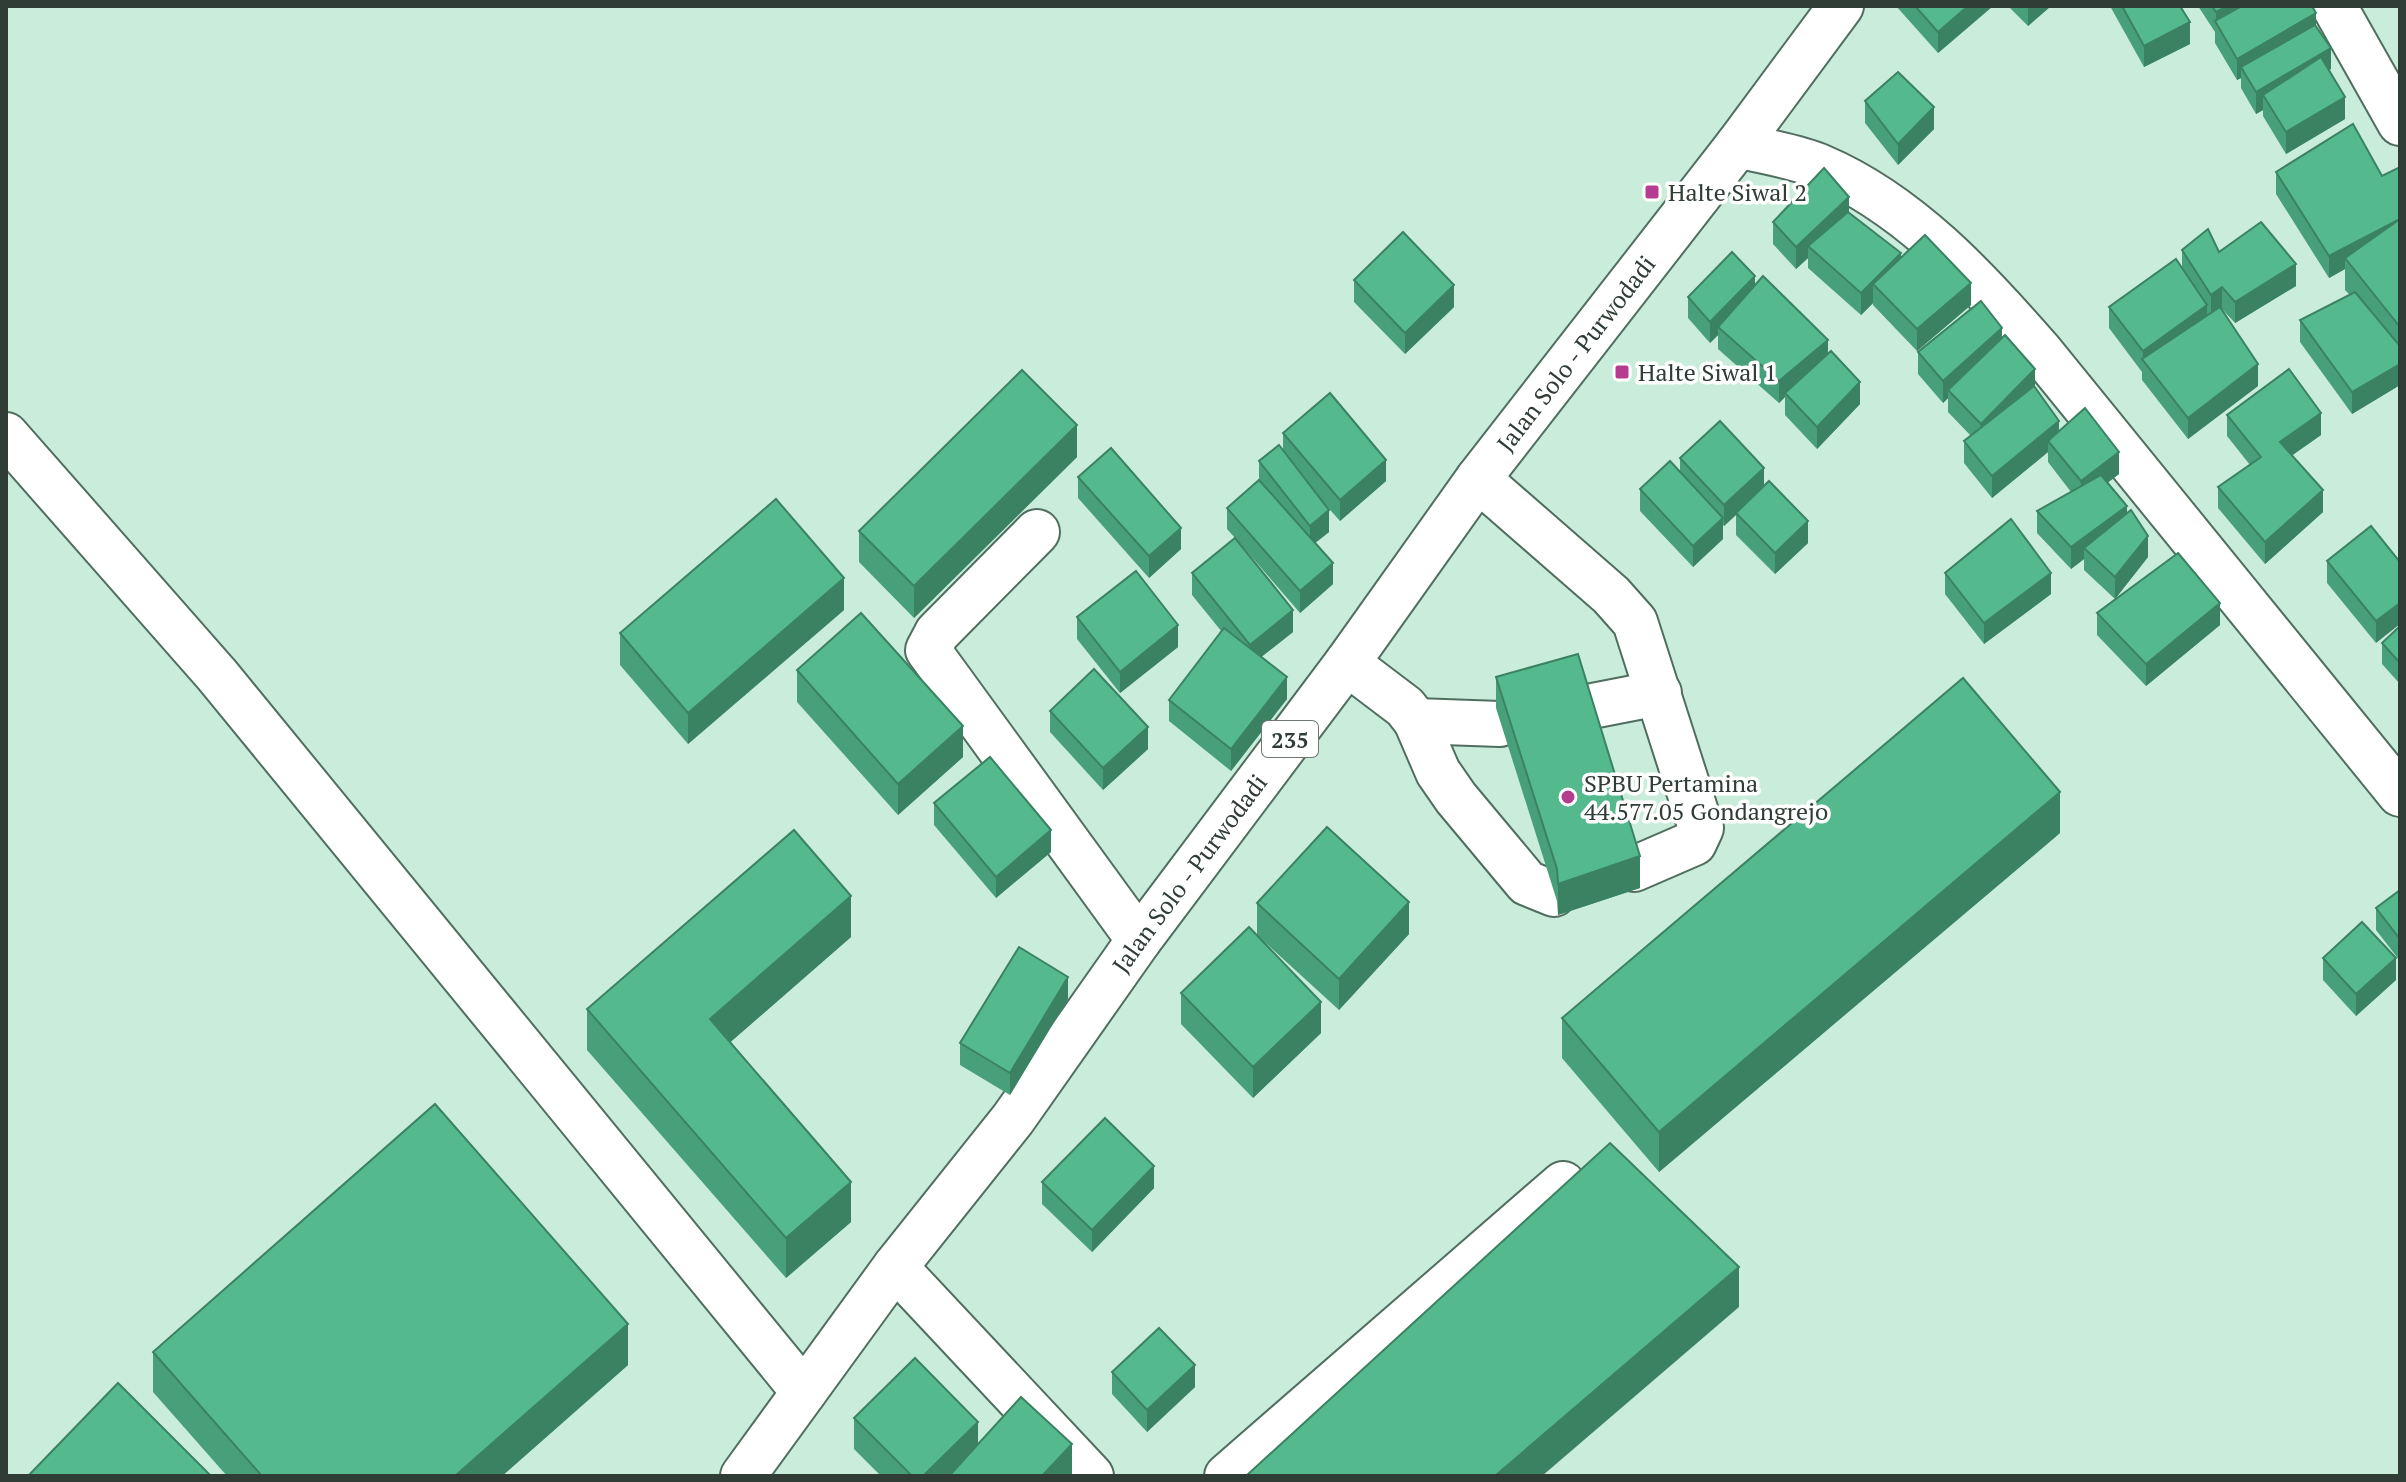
<svg xmlns="http://www.w3.org/2000/svg" width="2406" height="1482" font-family="'PT Serif',serif">
<style>
.lines{fill:none;stroke-linecap:round;stroke-linejoin:round}
.minor-casing{stroke:#506e5f;stroke-width:48}
.major-casing{stroke:#506e5f;stroke-width:48}
.minor{stroke:#fff;stroke-width:44}
.major{stroke:#fff;stroke-width:44}
.wall{fill:#48a07a}
.shaded-wall{fill:#3b8263}
.building{fill:#54ba8e;stroke:#3b8263;stroke-width:2}
.poi-dot{fill:#b63c8f;stroke:#fff;stroke-width:3}
.labels{text-anchor:middle;dominant-baseline:central;stroke-width:7;stroke-linejoin:round;paint-order:stroke}
.shield{fill:#fff;stroke:#6e7772;stroke-width:2}
.shield-label{font-size:22px;font-weight:bold;fill:#303d36}
.poi-label{font-size:24px;fill:#303d36;stroke:#fff;text-anchor:start}
.street-label{font-size:24px;fill:#303d36;stroke:#fff}
</style>
<rect width="100%" height="100%" fill="#caecda"/>
<g class="lines">
<defs>
<g id="minor">
<polyline points="2334,6 2400,123"/>
<path d="M1738,145C1765,152 1795,156 1821,167C1908,204 1978,280 2039,350L2400,794"/>
<polyline points="6,435 217,675 804,1392"/>
<polyline points="1478,479 1611,595 1635,622 1701,828 1694,843 1634,869"/>
<polyline points="1037,532 937,633 928,650 1139,940"/>
<polyline points="1347,663 1405,707 1416,721 1438,772 1456,798 1527,883 1554,894"/>
<polyline points="1587,707 1659,693"/>
<polyline points="1416,721 1500,724"/>
<polyline points="895,1267 1091,1476"/>
<polyline points="1227,1476 1563,1184"/>
</g>
<g id="major">
<path id="s1" d="M743,1476L895,1267L1013,1119L1139,940L1347,663L1478,479L1738,145L1841,6"/>
</g>
</defs>
<!-- minor casing -->
<use href="#minor" class="minor-casing"/>
<!-- major casing -->
<use href="#major" class="major-casing"/>
<!-- minor -->
<use href="#minor" class="minor"/>
<!-- major -->
<use href="#major" class="major"/>
</g>
<!-- wall -->
<g class="wall">
<polygon points="1896,6 1993,6 1938,53"/>
<polygon points="2008,6 2051,6 2028,26"/>
<polygon points="2110,6 2180,6 2190,44 2144,67"/>
<polygon points="2198,6 2312,6 2316,26 2331,69 2329,70 2345,119 2286,154 2263,116 2263,110 2256,114 2241,88 2241,78 2237,80 2215,43 2215,32"/>
<polygon points="1865,101 1934,129 1898,165 1865,123"/>
<polygon points="2400,167 2400,385 2352,414 2300,342 2300,320 2350,295 2345,290 2345,269 2329,278 2276,194 2276,172 2382,176"/>
<polygon points="1849,213 1901,258 1971,305 1917,351 1873,305 1873,303 1861,315 1808,268 1808,258 1796,269 1773,244 1773,222"/>
<polygon points="2182,250 2219,252 2296,286 2235,323 2222,309 2258,386 2188,439 2142,380 2142,372 2109,328 2109,307 2182,268"/>
<polygon points="1354,280 1454,307 1405,354 1354,302"/>
<polygon points="1755,285 1828,353 1860,404 1817,449 1785,415 1785,397 1779,403 1718,349 1718,335 1710,343 1688,318 1688,297"/>
<polygon points="2002,338 2035,387 2059,430 2119,474 2107,483 2127,513 2148,557 2115,599 2084,570 2084,559 2071,569 2037,533 2037,511 2071,492 2048,462 2048,452 1992,498 1964,463 1964,441 1971,436 1948,412 1948,398 1943,403 1918,374 1918,352"/>
<polygon points="2227,415 2321,435 2292,455 2323,512 2265,564 2218,508 2218,487 2250,465 2227,436"/>
<polygon points="1283,433 1386,481 1340,521 1316,494 1329,532 1315,543 1333,584 1300,613 1238,541 1293,632 1261,657 1287,699 1231,771 1169,721 1169,700 1222,632 1192,595 1192,573 1235,538 1227,529 1227,508 1259,480 1259,461 1283,451"/>
<polygon points="1077,457 914,618 859,562 859,531"/>
<polygon points="1680,458 1764,487 1808,543 1775,574 1736,535 1736,515 1724,526 1723,525 1723,539 1693,567 1640,511 1640,489 1680,472"/>
<polygon points="1078,477 1181,549 1149,578 1078,498"/>
<polygon points="2327,561 2400,562 2376,643 2327,583"/>
<polygon points="1945,573 2051,594 1984,644 1945,594"/>
<polygon points="844,610 688,744 620,665 620,633"/>
<polygon points="2097,613 2220,625 2146,686 2097,635"/>
<polygon points="1077,617 1178,647 1120,693 1077,639"/>
<polygon points="2400,626 2400,684 2382,664 2382,643"/>
<polygon points="797,670 963,757 898,815 797,702"/>
<polygon points="1496,677 1640,888 1558,915 1557,901 1496,708"/>
<polygon points="1050,711 1148,749 1103,790 1050,732"/>
<polygon points="934,803 1051,852 996,898 934,825"/>
<polygon points="2060,833 1659,1172 1562,1058 1562,1018"/>
<polygon points="2400,890 2400,961 2376,930 2376,908"/>
<polygon points="1257,903 1409,934 1339,1010 1257,935"/>
<polygon points="851,937 730,1042 851,1222 786,1278 587,1050 587,1009"/>
<polygon points="2323,958 2396,980 2356,1016 2323,980"/>
<polygon points="1181,993 1321,1033 1253,1098 1181,1024"/>
<polygon points="1068,999 1010,1095 960,1065 960,1043"/>
<polygon points="1042,1182 1154,1188 1092,1252 1042,1204"/>
<polygon points="153,1352 628,1365 502,1476 227,1476 153,1392"/>
<polygon points="1112,1372 1195,1387 1147,1432 1112,1394"/>
<polygon points="854,1418 978,1444 1072,1475 881,1476 854,1449"/>
</g>
<!-- shaded-wall -->
<g class="shaded-wall">
<polygon points="1968,6 1993,6 1938,53 1938,32"/>
<polygon points="2028,6 2051,6 2028,26"/>
<polygon points="2228,6 2267,6 2216,23 2216,12"/>
<polygon points="2316,13 2316,35 2241,67 2241,78 2237,80 2237,59"/>
<polygon points="2190,22 2190,44 2144,67 2144,46"/>
<polygon points="2331,48 2331,69 2270,106 2263,95 2263,110 2256,114 2256,92"/>
<polygon points="2345,97 2345,119 2286,154 2286,132"/>
<polygon points="1934,107 1934,129 1898,165 1898,144"/>
<polygon points="1849,197 1849,219 1808,246 1808,258 1796,269 1796,247"/>
<polygon points="2400,219 2345,258 2345,269 2329,278 2329,256"/>
<polygon points="1901,253 1901,275 1873,284 1873,303 1861,315 1861,293"/>
<polygon points="2296,264 2296,286 2235,323 2235,302"/>
<polygon points="1755,276 1755,298 1718,327 1718,335 1710,343 1710,322"/>
<polygon points="1971,283 1971,305 1917,351 1917,329"/>
<polygon points="1454,285 1454,307 1405,354 1405,333"/>
<polygon points="2222,287 2222,309 2211,316 2211,295"/>
<polygon points="2207,305 2207,326 2143,359 2143,351"/>
<polygon points="2002,328 2002,350 1948,390 1948,398 1943,403 1943,381"/>
<polygon points="1828,340 1828,361 1785,393 1785,397 1779,403 1779,381"/>
<polygon points="2258,364 2258,386 2188,439 2188,418"/>
<polygon points="2400,364 2400,385 2352,414 2352,392"/>
<polygon points="2035,369 2035,391 1981,446 1981,424"/>
<polygon points="1860,382 1860,404 1817,449 1817,427"/>
<polygon points="2321,413 2321,435 2280,464 2280,442"/>
<polygon points="2059,421 2059,442 2048,441 2048,452 1992,498 1992,476"/>
<polygon points="1077,425 1077,457 914,618 914,586"/>
<polygon points="2119,452 2119,474 2081,503 2081,481"/>
<polygon points="1386,460 1386,481 1340,521 1340,500"/>
<polygon points="1764,468 1764,489 1724,526 1724,505"/>
<polygon points="2323,490 2323,512 2265,564 2265,542"/>
<polygon points="2127,506 2127,528 2084,548 2084,559 2071,569 2071,547"/>
<polygon points="1329,510 1329,532 1310,547 1310,526"/>
<polygon points="1723,518 1723,539 1693,567 1693,546"/>
<polygon points="1808,521 1808,543 1775,574 1775,553"/>
<polygon points="1181,528 1181,549 1149,578 1149,556"/>
<polygon points="2148,536 2148,557 2115,599 2115,577"/>
<polygon points="1333,563 1333,584 1300,613 1300,591"/>
<polygon points="2051,573 2051,594 1984,644 1984,623"/>
<polygon points="844,578 844,610 688,744 688,713"/>
<polygon points="2220,603 2220,625 2146,686 2146,664"/>
<polygon points="2400,603 2400,624 2376,643 2376,621"/>
<polygon points="1293,610 1293,632 1250,666 1250,645"/>
<polygon points="1178,625 1178,647 1120,693 1120,672"/>
<polygon points="1287,677 1287,699 1231,771 1231,749"/>
<polygon points="963,726 963,757 898,815 898,784"/>
<polygon points="1148,727 1148,749 1103,790 1103,768"/>
<polygon points="2060,792 2060,833 1659,1172 1659,1132"/>
<polygon points="1051,830 1051,852 996,898 996,877"/>
<polygon points="1640,856 1640,888 1558,915 1558,884"/>
<polygon points="851,896 851,937 710,1060 710,1019"/>
<polygon points="1409,902 1409,934 1339,1010 1339,979"/>
<polygon points="2396,958 2396,980 2356,1016 2356,994"/>
<polygon points="1068,977 1068,999 1010,1095 1010,1073"/>
<polygon points="1321,1002 1321,1033 1253,1098 1253,1067"/>
<polygon points="1154,1166 1154,1188 1092,1252 1092,1230"/>
<polygon points="851,1182 851,1222 786,1278 786,1238"/>
<polygon points="1739,1267 1739,1307 1542,1476 1495,1476"/>
<polygon points="628,1324 628,1365 502,1476 455,1476"/>
<polygon points="1195,1365 1195,1387 1147,1432 1147,1410"/>
<polygon points="978,1422 978,1453 955,1476 923,1476"/>
<polygon points="1072,1444 1072,1475 1042,1476"/>
</g>
<!-- building -->
<g class="building">
<polygon points="1915,6 1968,6 1938,32"/>
<polygon points="2122,6 2180,6 2190,22 2144,46"/>
<polygon points="2212,6 2228,6 2216,12"/>
<polygon points="2242,6 2312,6 2316,13 2237,59 2215,21"/>
<polygon points="2315,25 2331,48 2256,92 2241,67"/>
<polygon points="2321,57 2345,97 2286,132 2263,95"/>
<polygon points="1898,72 1934,107 1898,144 1865,101"/>
<polygon points="2353,124 2382,176 2400,167 2400,219 2329,256 2276,172"/>
<polygon points="1824,168 1849,197 1796,247 1773,222"/>
<polygon points="1848,212 1901,253 1861,293 1808,246"/>
<polygon points="2400,219 2400,327 2345,258"/>
<polygon points="2261,222 2296,264 2235,302 2222,287 2211,295 2182,250 2208,229 2219,252"/>
<polygon points="1403,232 1454,285 1405,333 1354,280"/>
<polygon points="1925,235 1971,283 1917,329 1873,284"/>
<polygon points="1732,252 1755,276 1710,322 1688,297"/>
<polygon points="2176,259 2207,305 2143,351 2109,307"/>
<polygon points="1763,276 1828,340 1779,381 1718,327"/>
<polygon points="2355,292 2400,346 2400,364 2352,392 2300,320"/>
<polygon points="1981,301 2002,328 1943,381 1918,352"/>
<polygon points="2220,307 2258,364 2188,418 2142,359"/>
<polygon points="2005,335 2035,369 1981,424 1948,390"/>
<polygon points="1831,351 1860,382 1817,427 1785,393"/>
<polygon points="2289,369 2321,413 2280,442 2323,490 2265,542 2218,487 2261,457 2227,415"/>
<polygon points="1022,370 1077,425 914,586 859,531"/>
<polygon points="2034,386 2059,421 1992,476 1964,441"/>
<polygon points="1330,393 1386,460 1340,500 1283,433"/>
<polygon points="2085,408 2119,452 2081,481 2048,441"/>
<polygon points="1720,421 1764,468 1724,505 1680,458"/>
<polygon points="1279,445 1329,510 1310,526 1259,461"/>
<polygon points="1111,448 1181,528 1149,556 1078,477"/>
<polygon points="1670,461 1723,518 1693,546 1640,489"/>
<polygon points="2101,475 2127,506 2071,547 2037,511"/>
<polygon points="1259,480 1333,563 1300,591 1227,508"/>
<polygon points="1769,481 1808,521 1775,553 1736,513"/>
<polygon points="776,499 844,578 688,713 620,633"/>
<polygon points="2131,510 2148,536 2115,577 2084,548"/>
<polygon points="2011,519 2051,573 1984,623 1945,573"/>
<polygon points="2371,526 2400,562 2400,603 2376,621 2327,561"/>
<polygon points="1235,538 1293,610 1250,645 1192,573"/>
<polygon points="2178,553 2220,603 2146,664 2097,613"/>
<polygon points="1136,571 1178,625 1120,672 1077,617"/>
<polygon points="861,613 963,726 898,784 797,670"/>
<polygon points="2400,626 2400,663 2382,643"/>
<polygon points="1224,628 1287,677 1231,749 1169,700"/>
<polygon points="1578,654 1640,856 1558,884 1557,869 1496,677"/>
<polygon points="1094,669 1148,727 1103,768 1050,711"/>
<polygon points="1963,678 2060,792 1659,1132 1562,1018"/>
<polygon points="990,757 1051,830 996,877 934,803"/>
<polygon points="1327,827 1409,902 1339,979 1257,903"/>
<polygon points="794,830 851,896 710,1019 851,1182 786,1238 587,1009"/>
<polygon points="2400,890 2400,939 2376,908"/>
<polygon points="2362,922 2396,958 2356,994 2323,958"/>
<polygon points="1249,927 1321,1002 1253,1067 1181,993"/>
<polygon points="1019,947 1068,977 1010,1073 960,1043"/>
<polygon points="435,1104 628,1324 455,1476 262,1476 153,1352"/>
<polygon points="1105,1118 1154,1166 1092,1230 1042,1182"/>
<polygon points="1610,1143 1739,1267 1495,1476 1246,1476"/>
<polygon points="1159,1328 1195,1365 1147,1410 1112,1372"/>
<polygon points="915,1358 978,1422 923,1476 912,1476 854,1418"/>
<polygon points="118,1383 211,1476 28,1476"/>
<polygon points="1021,1397 1072,1444 1042,1476 949,1476"/>
</g>
<!-- markers -->
<g class="poi-dot">
<rect x="1644" y="184" width="16" height="16" rx="4"/>
<rect x="1614" y="364" width="16" height="16" rx="4"/>
<circle cx="1568" cy="797" r="8"/>
</g>
<g class="labels">
<!-- shield labels -->
<rect class="shield" x="1262" y="721" width="56" height="36" rx="6"/>
<g class="shield-label">
<text x="1290" y="739">235</text>
</g>
<!-- poi labels -->
<g class="poi-label">
<text x="1668" y="192">Halte Siwal 2</text>
<text x="1638" y="372">Halte Siwal 1</text>
<text x="1584" y="783">SPBU Pertamina<tspan x="1584" dy="28">44.577.05 Gondangrejo</tspan></text>
</g>
<!-- street labels -->
<g class="street-label">
<text stroke="none"><textPath href="#s1" startOffset="1398">Jalan Solo - Purwodadi</textPath></text>
<text stroke="none"><textPath href="#s1" startOffset="750">Jalan Solo - Purwodadi</textPath></text>
</g>
</g>
<!-- border -->
<rect width="2406" height="1482" fill="none" stroke="#303d36" stroke-width="16"/>
</svg>
